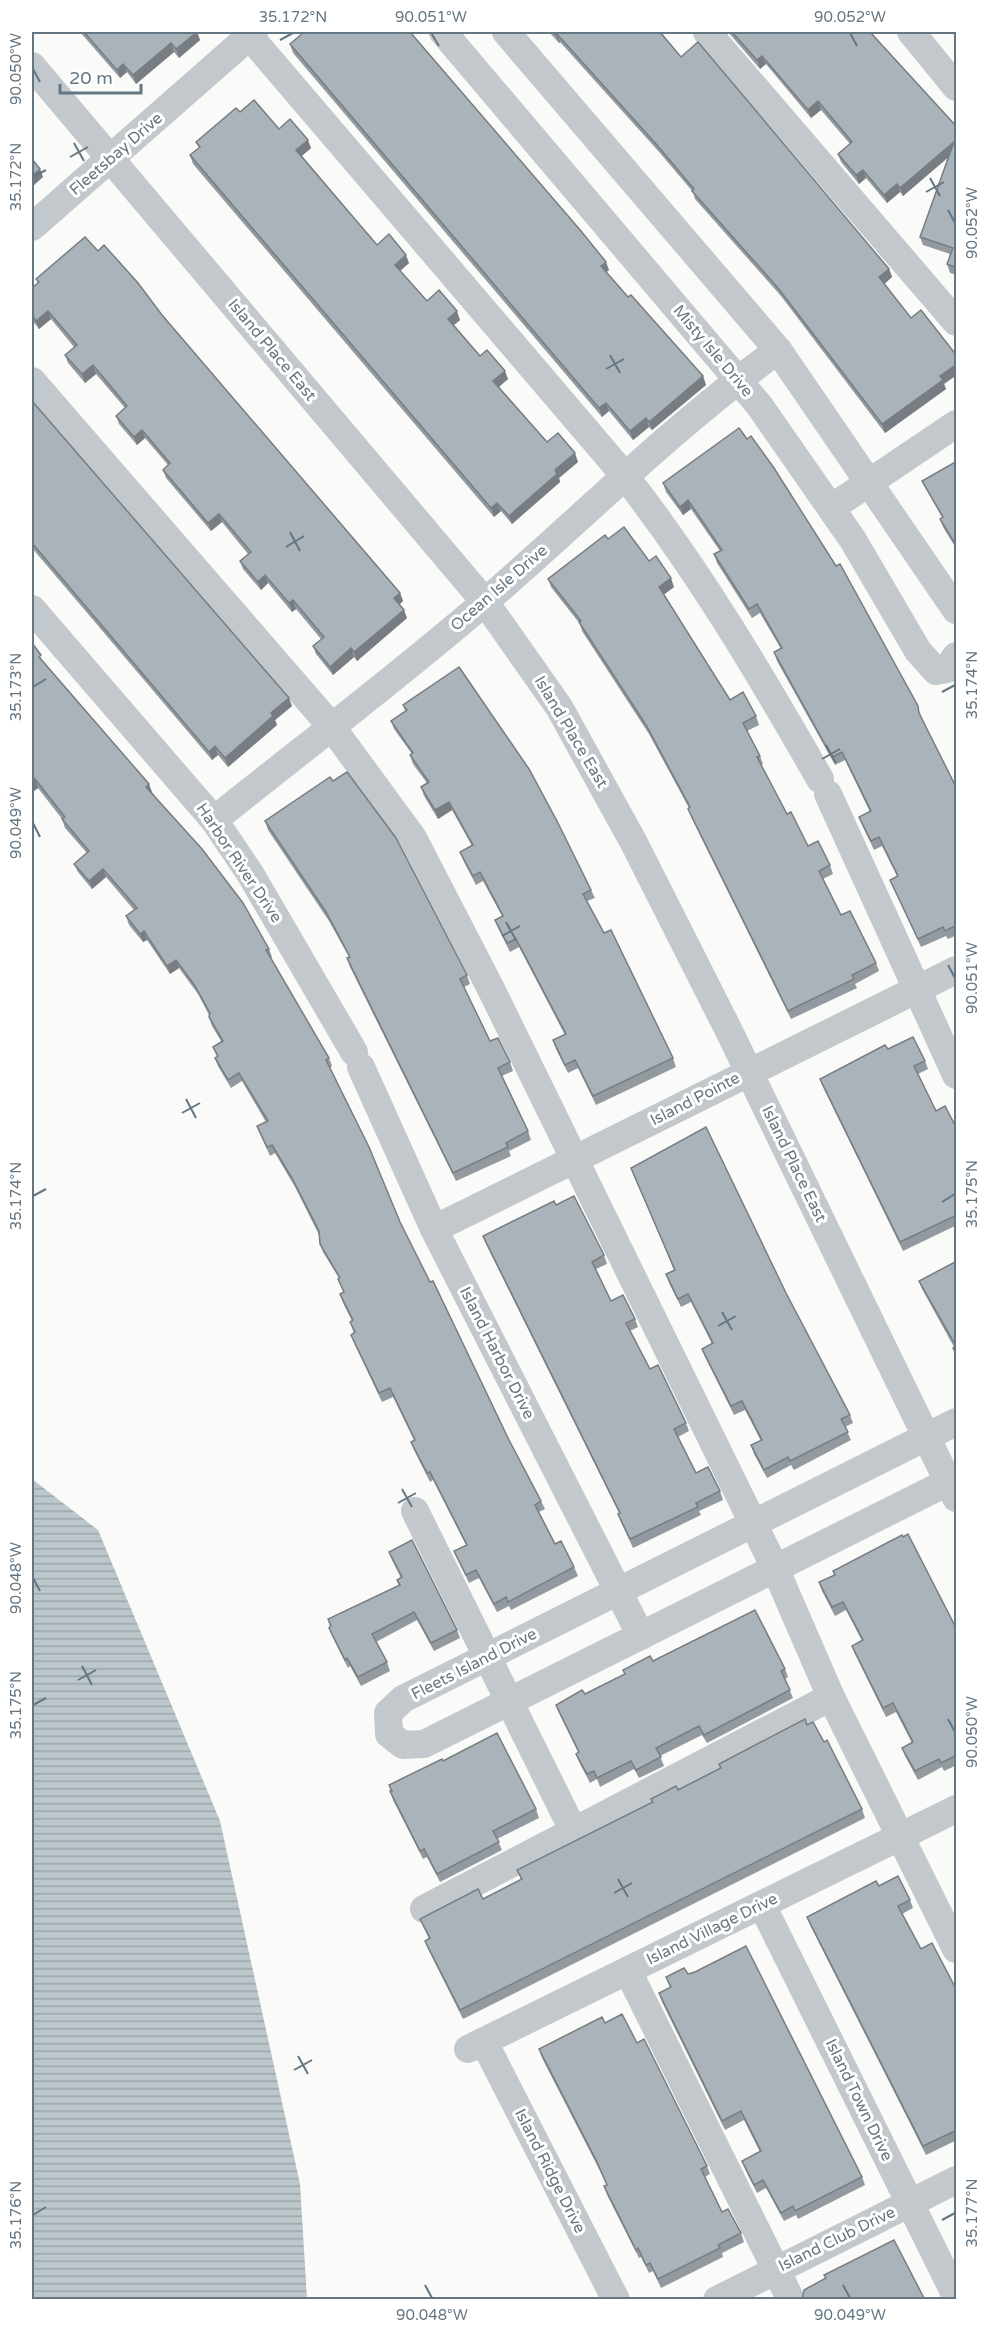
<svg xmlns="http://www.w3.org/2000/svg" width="988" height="2331" font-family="'Varela Round',sans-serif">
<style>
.water{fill:url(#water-rules)}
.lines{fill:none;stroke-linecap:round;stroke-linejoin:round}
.minor{stroke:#c3c8cc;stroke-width:28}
.wall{fill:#929a9f}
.shaded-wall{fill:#777d82}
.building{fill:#aab3b9;stroke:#777d82;stroke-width:1.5}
.ticks{fill:none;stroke:#657683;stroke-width:2}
.labels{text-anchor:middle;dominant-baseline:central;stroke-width:6;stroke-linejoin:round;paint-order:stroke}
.street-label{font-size:16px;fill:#657683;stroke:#fff}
.neatline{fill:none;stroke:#657683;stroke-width:2}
.ticks-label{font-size:15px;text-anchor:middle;fill:#657683}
</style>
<defs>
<pattern id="water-rules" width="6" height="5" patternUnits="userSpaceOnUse" patternTransform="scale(1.5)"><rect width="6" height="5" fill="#bbc7cb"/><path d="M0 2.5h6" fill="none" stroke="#9ca6aa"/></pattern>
</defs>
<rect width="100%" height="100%" fill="#fafaf8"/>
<!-- water -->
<polygon class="water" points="32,1479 98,1530 220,1821 300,2184 307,2299 32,2299"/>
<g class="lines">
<!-- minor -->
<g class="minor">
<path d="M246,32L625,476C699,571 760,674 820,779"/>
<polyline points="443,32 759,405 853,540 918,651 936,671 947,669 956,656"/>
<polyline points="506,32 778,350 956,610"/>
<polyline points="707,32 956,322"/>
<polyline points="911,32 956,87"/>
<polyline points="32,66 485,602 559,707 634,843 729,1031 956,1498"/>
<polyline points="32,227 254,32"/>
<polyline points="32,381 331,726 413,838 491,989 775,1568 831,1697 956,1949"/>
<polyline points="831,508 956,424"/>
<polyline points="32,609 214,820 251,875 354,1052"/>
<polyline points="828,794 956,1075"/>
<path d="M214,820C305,747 398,677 486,601C583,517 674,426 778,350"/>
<polyline points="361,1067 434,1229 641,1636"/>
<polyline points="434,1229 956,970"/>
<polyline points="956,1422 403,1699 388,1713 389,1734 403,1745 424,1744 956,1478"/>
<polyline points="415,1511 574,1832"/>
<polyline points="762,1905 956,2296"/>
<polyline points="424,1909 831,1697"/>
<polyline points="628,1971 791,2300"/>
<polyline points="484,2042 616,2300"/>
<polyline points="468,2049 956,1809"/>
<polyline points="717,2300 956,2180"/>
</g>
</g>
<!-- wall -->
<g class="wall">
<polygon points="80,32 196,32 200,40 179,58 174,52 136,84 127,72 120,78"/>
<polygon points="300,32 410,32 609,270 606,272 628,297 703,376 706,385 652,430 649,427 633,440 609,411 602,417 293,53 290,44 302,34"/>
<polygon points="549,32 660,32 681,57 889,269 892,277 884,284 944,384 946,389 885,433 781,296 695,199 693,192 660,153 560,42 559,43"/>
<polygon points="728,32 870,32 957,127 957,275 950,273 947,264 950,254 923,245 920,237 948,157 903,196 900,192 887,203 866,178 859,184 841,162 838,154 850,144 821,110 811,118 766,64 760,69"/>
<polygon points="953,32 957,32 957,38 955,38"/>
<polygon points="240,112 279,129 311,148 302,156 377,245 409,263 400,271 427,301 460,320 454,325 480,356 508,379 499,387 547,442 578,462 559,478 560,482 512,524 501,511 494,517 193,164 190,155 199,148 196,142"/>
<polygon points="98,251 162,315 400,593 403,601 399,605 407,618 357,661 354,657 333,675 316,654 313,646 321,639 296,609 292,612 268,583 261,590 243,569 240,561 248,554 222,522 211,531 166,478 163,470 168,465 145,438 137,445 119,424 116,416 125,408 96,374 85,383 68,363 65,355 74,347 51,319 39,329 32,320 32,288 38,283 36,279"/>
<polygon points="32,401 292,706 275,720 277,725 228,767 218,755 212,760 32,548"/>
<polygon points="739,428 921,715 921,718 957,789 957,935 948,939 946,936 921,947 890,880 897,876 882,846 874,850 862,825 859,817 870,812 845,760 835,765 777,661 774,652 781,649 760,613 752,618 717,563 714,554 720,551 691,509 683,515 666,492 663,483"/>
<polygon points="957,461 957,550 943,527 940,519 942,517 926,489 922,481"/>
<polygon points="608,539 649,561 674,587 663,595 730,700 756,716 759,725 747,731 760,756 763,764 761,765 787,814 808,846 830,865 833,874 823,879 841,915 876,963 879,971 855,984 857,988 791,1019 691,817 688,809 689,808 649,734 582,631 580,624 551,587 548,579"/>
<polygon points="32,643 44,663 152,792 269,949 272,957 271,958 329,1058 332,1066 330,1068 400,1222 509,1440 541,1501 545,1509 539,1512 555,1544 574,1567 578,1576 511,1610 509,1606 497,1612 479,1578 469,1583 454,1551 466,1545 433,1480 430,1482 414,1450 411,1442 414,1440 393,1397 382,1402 354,1343 351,1335 354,1333 350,1322 352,1321 343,1303 340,1294 344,1292 338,1279 339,1278 323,1252 320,1244 319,1235 295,1187 275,1153 270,1156 260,1134 257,1126 266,1122 242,1081 231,1088 218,1066 215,1058 217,1057 213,1047 221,1041 212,1026 209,1017 209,1015 198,994 179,968 170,974 147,940 143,942 129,925 126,916 134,910 106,877 92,889 78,872 74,864 87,853 65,828 62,819 38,788 34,791 32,788"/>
<polygon points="403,705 591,890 595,898 587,901 673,1058 676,1067 596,1105 578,1068 568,1073 556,1049 553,1040 565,1035 519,947 510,952 498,928 495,920 502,916 483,881 476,885 463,860 460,852 472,846 452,810 438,819 424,796 421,787 427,783 413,764 410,755 412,754 394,729 391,721 405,711"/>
<polygon points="265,821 467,975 470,984 464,987 490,1041 510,1062 513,1071 502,1076 528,1131 531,1140 509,1151 511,1156 456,1181 350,967 347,958 349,957 329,921 268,830"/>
<polygon points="888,1049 925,1061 928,1069 918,1074 936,1111 957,1129 957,1225 903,1251 823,1087 820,1079"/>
<polygon points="631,1168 786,1293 850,1415 853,1423 845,1427 851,1440 794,1470 791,1465 767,1478 754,1454 751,1445 761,1441 745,1410 734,1415 705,1357 702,1349 712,1344 691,1302 681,1307 669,1283 666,1274 674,1270"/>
<polygon points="556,1205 604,1255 607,1264 596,1269 611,1301 635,1319 638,1327 630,1331 650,1369 686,1423 689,1431 678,1437 696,1473 720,1491 723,1500 699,1511 701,1515 633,1548 621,1522 618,1514 619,1513 486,1244 483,1236"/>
<polygon points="957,1261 957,1358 953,1348 954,1347 922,1289 919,1281"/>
<polygon points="389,1552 457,1630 460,1638 434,1651 417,1620 376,1642 387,1662 390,1671 361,1686 350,1666 348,1668 332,1636 329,1628 330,1627 328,1619 399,1586 397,1580 401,1578 392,1560"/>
<polygon points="833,1571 957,1630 957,1765 944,1771 942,1767 918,1780 905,1756 902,1748 912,1743 896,1712 886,1717 855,1654 852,1646 862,1641 846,1610 835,1616 822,1591 819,1582 834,1575"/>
<polygon points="653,1661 785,1669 788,1677 785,1679 793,1698 707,1743 702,1735 660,1756 664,1766 639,1778 634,1769 600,1787 597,1779 590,1783 579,1762 576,1754 578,1752 559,1713 556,1705 585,1694 625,1674 623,1670"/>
<polygon points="807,1725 824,1742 862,1809 865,1818 463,2019 428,1949 425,1941 429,1939 420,1919 483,1899 521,1880 517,1870 720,1768 719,1764"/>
<polygon points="443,1761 536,1809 539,1818 497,1839 502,1850 440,1882 427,1857 423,1859 393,1800 390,1791 391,1791 389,1785"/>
<polygon points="879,1886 910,1900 913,1908 902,1914 921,1949 957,1991 957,2140 926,2155 810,1925 807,1917"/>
<polygon points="688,1974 862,2177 865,2185 798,2219 796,2215 784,2221 766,2188 757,2193 745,2169 742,2161 760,2152 744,2120 725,2130 662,2002 659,1993 670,1988 666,1977"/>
<polygon points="605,2023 637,2043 707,2166 710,2174 705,2177 722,2212 741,2233 744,2242 722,2253 723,2257 661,2288 653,2271 649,2273 641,2257 639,2258 607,2195 604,2186 607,2185 600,2171 542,2058 539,2049"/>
</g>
<!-- shaded-wall -->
<g class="shaded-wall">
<polygon points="197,32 200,40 179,58 176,49"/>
<polygon points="557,34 560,42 559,43 556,35"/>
<polygon points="171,43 174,52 136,84 133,75"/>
<polygon points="762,56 766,64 760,69 757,60"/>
<polygon points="123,64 127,72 120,78 117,70"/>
<polygon points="818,101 821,110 811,118 808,110"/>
<polygon points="308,140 311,148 299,158 296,150"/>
<polygon points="954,142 957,150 903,196 900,188"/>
<polygon points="40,169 43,177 32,187 32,176"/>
<polygon points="863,170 866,178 859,184 856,175"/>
<polygon points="897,184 900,192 887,203 884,195"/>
<polygon points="406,255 409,263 398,273 395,265"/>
<polygon points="606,262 609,270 604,274 601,266"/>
<polygon points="889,269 892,277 882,286 879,277"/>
<polygon points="48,311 51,319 39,329 36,321"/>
<polygon points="457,311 460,320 451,327 448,319"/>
<polygon points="957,364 957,375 944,384 946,389 885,433 882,424 940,376"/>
<polygon points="93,365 96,374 85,383 82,374"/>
<polygon points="505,371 508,379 496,389 493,381"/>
<polygon points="703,376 706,385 652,430 649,422"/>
<polygon points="606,403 609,411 602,417 599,408"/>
<polygon points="646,418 649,427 633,440 630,431"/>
<polygon points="142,430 145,438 137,445 134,437"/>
<polygon points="575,453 578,462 559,478 560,482 512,524 509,516 555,470"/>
<polygon points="688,500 691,509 683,515 680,507"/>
<polygon points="497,503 501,511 494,517 491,508"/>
<polygon points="219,514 222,522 211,531 208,523"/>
<polygon points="265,575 268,583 261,590 258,582"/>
<polygon points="671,578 674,587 662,596 659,587"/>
<polygon points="400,593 403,601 397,607 394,598"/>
<polygon points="293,600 296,609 292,612 289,603"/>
<polygon points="404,610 407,618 357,661 354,652"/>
<polygon points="351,648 354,657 333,675 330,667"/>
<polygon points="289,698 292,706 275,720 277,725 228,767 225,758 271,713"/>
<polygon points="215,746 218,755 212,760 209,752"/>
<polygon points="35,779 38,788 34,791 32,782"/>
<polygon points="149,784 152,792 149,795 146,787"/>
<polygon points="449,802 452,810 438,819 435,810"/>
<polygon points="103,869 106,877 92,889 89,881"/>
<polygon points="144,931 147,940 143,942 140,934"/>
<polygon points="176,960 179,968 170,974 167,966"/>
</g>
<!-- building -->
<g class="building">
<polygon points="84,32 197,32 176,49 171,43 133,75 123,64 117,70"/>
<polygon points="301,32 410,32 581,231 606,262 601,266 628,297 631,295 703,376 649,422 646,418 630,431 606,403 599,408 290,44 303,33"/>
<polygon points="553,32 660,32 681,57 698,42 889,269 879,277 911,318 921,310 957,356 957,364 940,376 943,380 882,424 778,288 692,191 694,189 657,145 557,34 556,35"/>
<polygon points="732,32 870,32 957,127 957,268 947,264 953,248 920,237 954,142 900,188 897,184 884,195 863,170 856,175 838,154 852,142 818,101 808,110 762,56 757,60"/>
<polygon points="254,100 279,129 290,119 308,140 296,150 342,204 377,245 389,234 406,255 395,265 427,301 439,290 457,311 448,319 480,356 487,350 505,371 493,381 547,442 558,433 575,453 555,470 557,474 509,516 497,503 491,508 190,155 200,147 196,142 236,108 240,112"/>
<polygon points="32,159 40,169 32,176"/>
<polygon points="85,237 98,251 104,245 138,283 162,315 400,593 394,598 404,610 354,652 351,648 330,667 313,646 324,637 293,600 289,603 265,575 258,582 240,561 251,552 219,514 208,523 163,470 170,463 142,430 134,437 116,416 127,406 93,365 82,374 65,355 77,345 48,311 36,321 32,315 32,288 39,282 36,279"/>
<polygon points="32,401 289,698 271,713 273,716 225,758 215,746 209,752 32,543"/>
<polygon points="739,428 747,439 751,436 774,468 836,566 840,564 918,706 919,713 957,789 957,925 945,931 943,927 918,939 890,880 898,876 879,837 871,841 859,817 871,811 842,752 832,757 774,652 782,648 757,604 749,609 714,554 722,550 688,500 680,507 663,483"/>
<polygon points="957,461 957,542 956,541 954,542 940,519 943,517 922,481"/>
<polygon points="624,527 649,561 656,556 671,578 659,587 730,700 743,692 756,716 743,723 760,756 757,757 787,814 791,812 808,846 818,841 830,865 819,871 841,915 850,911 876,963 852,975 854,979 788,1011 688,809 690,807 646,725 579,622 581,621 548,579 605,535 608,539"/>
<polygon points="32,643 41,655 39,657 149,784 146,787 202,849 243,903 269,949 266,950 329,1058 326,1060 369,1147 400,1222 430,1282 433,1281 509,1440 541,1501 535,1505 555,1544 561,1541 574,1567 508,1602 506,1597 494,1604 476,1570 466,1575 454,1551 467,1545 430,1472 427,1473 411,1442 415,1440 390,1388 379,1393 351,1335 355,1332 350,1322 353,1320 340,1294 344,1292 338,1279 340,1278 320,1244 319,1231 292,1178 272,1145 267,1147 257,1126 268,1121 239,1073 228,1080 215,1058 218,1056 213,1047 223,1041 209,1017 210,1013 195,986 176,960 167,966 144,931 140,934 126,916 137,908 103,869 89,881 74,864 89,851 62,819 65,817 35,779 32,782"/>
<polygon points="459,667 529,769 557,821 591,890 583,894 604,933 611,930 673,1058 593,1096 575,1060 565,1065 553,1040 566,1034 516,939 507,943 495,920 503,916 480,872 473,876 460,852 473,845 449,802 435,810 421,787 429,782 410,755 413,753 391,721 407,710 403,705"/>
<polygon points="347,772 396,838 467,975 460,979 490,1041 498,1038 510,1062 498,1068 528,1131 506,1143 508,1147 453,1173 347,958 350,957 326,912 265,821 330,777 333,781"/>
<polygon points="913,1037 925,1061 914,1066 936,1111 945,1106 957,1129 957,1215 900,1242 820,1079 885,1045 888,1049"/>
<polygon points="706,1127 786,1293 850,1415 841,1419 848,1432 790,1461 788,1457 764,1470 751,1445 762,1440 742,1401 731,1406 702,1349 713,1343 688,1294 678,1299 666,1274 675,1270 631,1168"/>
<polygon points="574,1196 604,1255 592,1262 611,1301 623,1295 635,1319 626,1323 650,1369 658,1365 686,1423 674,1429 696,1473 708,1467 720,1491 696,1503 698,1507 630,1539 618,1514 620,1513 483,1236 554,1201 556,1205"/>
<polygon points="957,1261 957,1355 953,1348 956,1346 919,1281"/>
<polygon points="908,1534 957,1630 957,1755 941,1763 939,1759 915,1771 902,1748 913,1742 893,1703 883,1708 852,1646 863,1640 843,1602 832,1607 819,1582 835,1575 833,1571 902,1535 903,1537"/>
<polygon points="412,1540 457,1630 431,1643 414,1612 372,1634 387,1662 358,1677 347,1658 345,1660 329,1628 331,1626 328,1619 400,1585 397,1580 402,1577 389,1552"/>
<polygon points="755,1610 785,1669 781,1671 790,1690 704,1735 699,1726 656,1748 661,1757 636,1770 631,1761 597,1778 594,1771 587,1774 576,1754 579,1752 556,1705 582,1690 585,1694 625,1674 623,1670 650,1656 653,1661"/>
<polygon points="805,1719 807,1725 813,1722 824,1742 827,1740 862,1809 460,2010 425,1941 430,1938 420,1919 478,1889 483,1899 522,1879 517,1870 653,1802 651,1799 676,1786 678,1790 721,1768 719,1764"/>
<polygon points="497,1733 536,1809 493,1831 499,1842 437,1874 424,1849 420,1851 390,1791 392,1791 389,1785 442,1759 443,1761"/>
<polygon points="898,1876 910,1900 898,1906 921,1949 932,1943 957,1991 957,2130 923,2146 807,1917 876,1881 879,1886"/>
<polygon points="746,1946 862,2177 795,2211 793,2206 781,2213 763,2180 754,2185 742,2161 761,2151 741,2111 722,2121 659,1993 671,1987 666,1977 684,1968 688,1974 695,1972"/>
<polygon points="622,2014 637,2043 644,2039 707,2166 701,2169 722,2212 728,2209 741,2233 718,2245 720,2248 658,2279 650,2263 646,2265 638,2248 636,2250 604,2186 607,2185 597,2162 539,2049 602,2017 605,2023"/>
<polygon points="894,2240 925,2300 802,2300 804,2290 826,2278 824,2275"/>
</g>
<!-- ticks -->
<path class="ticks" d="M431,33L439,46M850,33L857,46M280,40L293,33M33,69L40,82M74,143L84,161M70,157L88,147M33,177L46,170M930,178L940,196M926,192L944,182M948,210L955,223M610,355L620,373M606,369L624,359M290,532L300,551M286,547L304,536M33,687L46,679M942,692L955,685M826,745L836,763M822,759L840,749M33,823L40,837M506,922L516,940M502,936L520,926M948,965L955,978M186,1099L196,1118M182,1113L200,1103M33,1196L46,1189M942,1202L955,1194M722,1312L732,1330M718,1326L736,1316M402,1489L412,1507M398,1503L416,1493M33,1578L40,1591M82,1666L92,1685M78,1680L96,1670M33,1705L46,1698M948,1719L955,1732M618,1879L628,1897M614,1893L632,1883M298,2056L308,2074M294,2070L312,2060M33,2215L46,2207M942,2220L955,2213M425,2285L432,2298M843,2285L850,2298"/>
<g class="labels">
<!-- street labels -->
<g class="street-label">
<text transform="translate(116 154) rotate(-41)">Fleetsbay Drive</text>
<text transform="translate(272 350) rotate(50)">Island Place East</text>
<text transform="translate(713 351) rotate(50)">Misty Isle Drive</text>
<text transform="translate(499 588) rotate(-41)">Ocean Isle Drive</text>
<text transform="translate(571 732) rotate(59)">Island Place East</text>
<text transform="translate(239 863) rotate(56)">Harbor River Drive</text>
<text transform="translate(695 1099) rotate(-27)">Island Pointe</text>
<text transform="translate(794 1164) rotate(64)">Island Place East</text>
<text transform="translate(497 1353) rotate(63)">Island Harbor Drive</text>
<text transform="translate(474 1664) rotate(-27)">Fleets Island Drive</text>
<text transform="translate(712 1929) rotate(-26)">Island Village Drive</text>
<text transform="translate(859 2100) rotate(64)">Island Town Drive</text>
<text transform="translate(550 2171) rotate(63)">Island Ridge Drive</text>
<text transform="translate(837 2239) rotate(-26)">Island Club Drive</text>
</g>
</g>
<!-- border -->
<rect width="988" height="2331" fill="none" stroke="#ffffff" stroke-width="66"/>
<!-- scale -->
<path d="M60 84v9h81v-9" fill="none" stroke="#657683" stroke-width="3"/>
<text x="69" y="84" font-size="18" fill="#657683" stroke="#ffffff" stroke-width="4.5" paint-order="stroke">20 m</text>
<rect x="33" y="33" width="922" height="2265" class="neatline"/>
<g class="ticks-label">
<text x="293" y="22">35.172°N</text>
<text x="431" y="22">90.051°W</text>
<text x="850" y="22">90.052°W</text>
<text transform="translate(16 69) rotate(-90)" y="5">90.050°W</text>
<text transform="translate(16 177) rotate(-90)" y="5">35.172°N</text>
<text transform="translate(972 223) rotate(-90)" y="5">90.052°W</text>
<text transform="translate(972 685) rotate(-90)" y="5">35.174°N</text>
<text transform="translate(16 687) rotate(-90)" y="5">35.173°N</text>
<text transform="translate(16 823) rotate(-90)" y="5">90.049°W</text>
<text transform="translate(972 978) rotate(-90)" y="5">90.051°W</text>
<text transform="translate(972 1194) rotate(-90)" y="5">35.175°N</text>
<text transform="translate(16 1196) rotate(-90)" y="5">35.174°N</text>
<text transform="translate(16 1578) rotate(-90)" y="5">90.048°W</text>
<text transform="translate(16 1705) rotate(-90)" y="5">35.175°N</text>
<text transform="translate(972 1732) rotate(-90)" y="5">90.050°W</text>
<text transform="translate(972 2213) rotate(-90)" y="5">35.177°N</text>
<text transform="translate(16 2215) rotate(-90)" y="5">35.176°N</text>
<text x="432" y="2320">90.048°W</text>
<text x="850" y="2320">90.049°W</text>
</g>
</svg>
